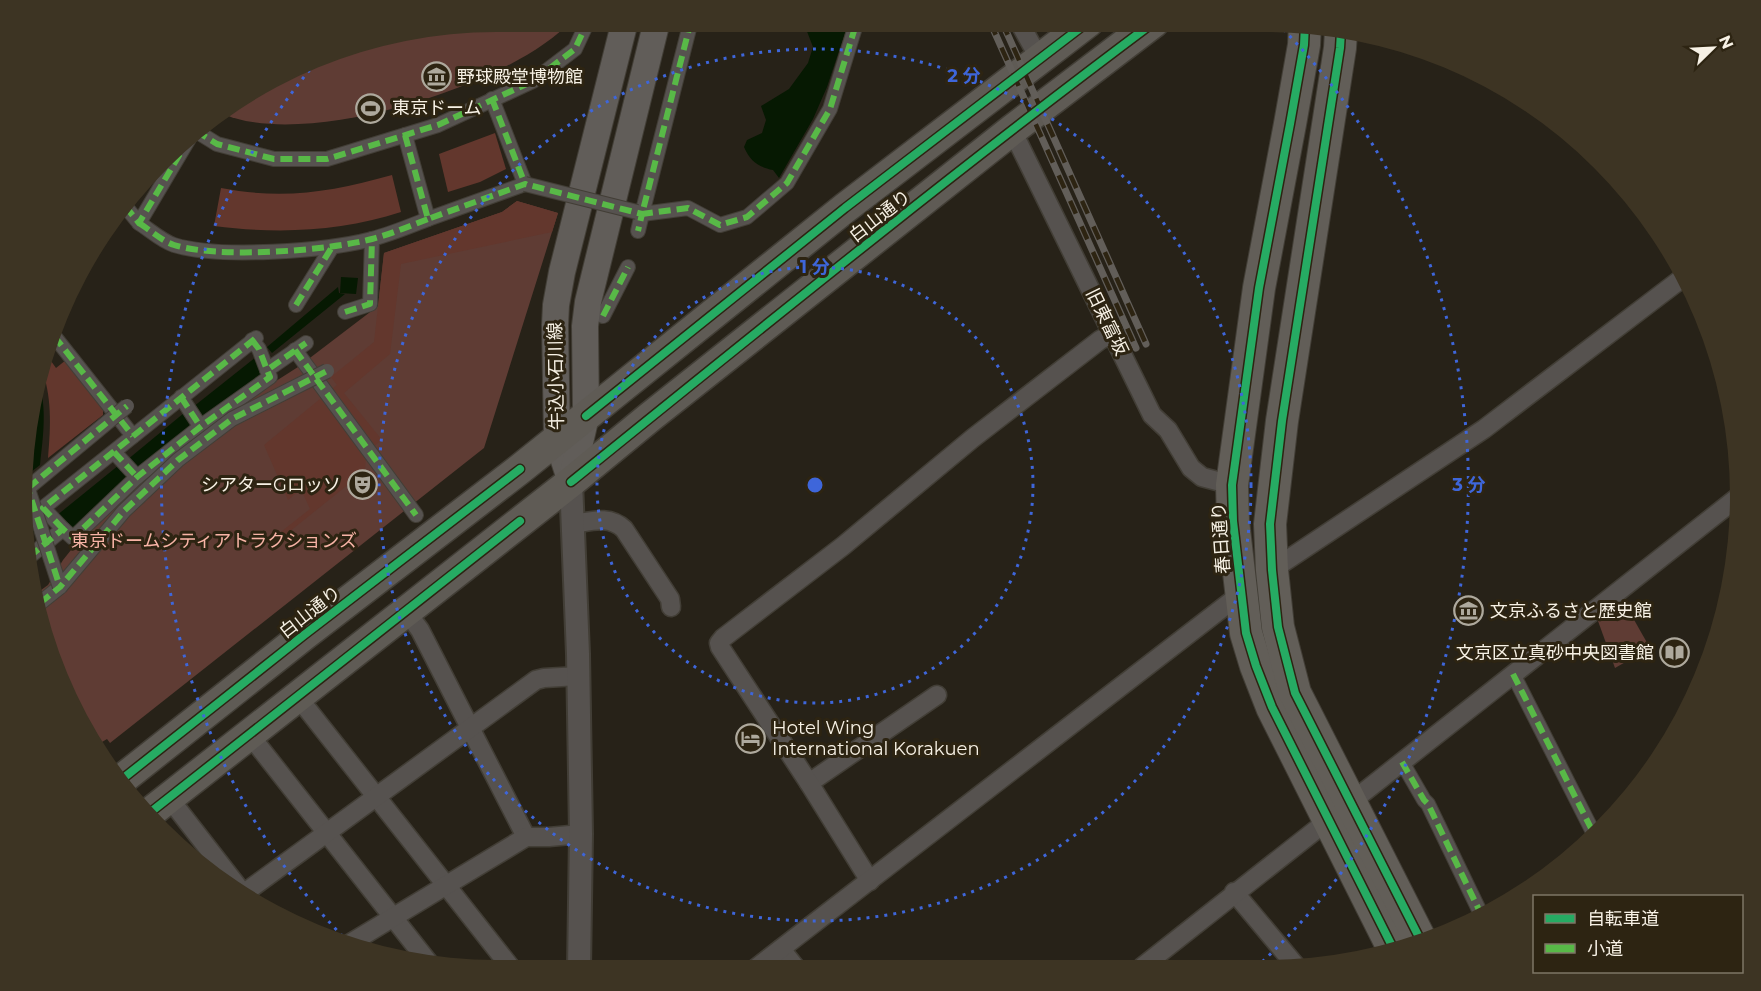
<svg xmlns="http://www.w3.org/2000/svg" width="1761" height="991" font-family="Montserrat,'Noto Sans JP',sans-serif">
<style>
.green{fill:#5f3c34}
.forest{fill:#63372d}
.water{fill:#061902}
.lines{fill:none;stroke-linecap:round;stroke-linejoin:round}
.pedestrian-casing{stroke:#423e36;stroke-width:16}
.minor-casing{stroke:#423e36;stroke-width:21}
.tertiary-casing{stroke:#423e36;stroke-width:26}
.secondary-casing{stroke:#423e36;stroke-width:28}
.primary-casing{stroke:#423e36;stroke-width:33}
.trunk-casing{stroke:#423e36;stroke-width:34}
.pedestrian{stroke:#56524f;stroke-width:14}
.minor{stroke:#56524f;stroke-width:18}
.tertiary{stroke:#56524f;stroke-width:22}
.secondary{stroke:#615d59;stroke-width:26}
.primary{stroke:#5f5b55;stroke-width:30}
.trunk{stroke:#625e58;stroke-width:32}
.rail-casing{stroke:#625e59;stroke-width:7}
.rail{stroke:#2d2412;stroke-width:4.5;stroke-dasharray:14;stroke-linecap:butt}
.pedestrian-bridge-casing{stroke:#423e36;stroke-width:16;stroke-linecap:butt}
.pedestrian-bridge{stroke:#56524f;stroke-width:14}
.quiet{stroke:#58b947;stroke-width:6;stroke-dasharray:12 6;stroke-linecap:butt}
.cycleway-casing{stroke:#2d2412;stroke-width:11}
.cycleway{stroke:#26ab63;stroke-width:8}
.ring{fill:none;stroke:#3e66da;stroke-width:3;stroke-dasharray:3 6}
.labels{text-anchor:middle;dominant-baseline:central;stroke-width:6;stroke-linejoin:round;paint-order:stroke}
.poi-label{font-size:18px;fill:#f7f1e5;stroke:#2d2412;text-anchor:start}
.street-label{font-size:18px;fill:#f7f1e5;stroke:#2d2412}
.park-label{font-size:18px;fill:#f8b4a6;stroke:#2d2412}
.centre{fill:#3e66da;stroke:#2d2412;stroke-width:3}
.ring-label{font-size:18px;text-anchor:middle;font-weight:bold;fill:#3e66da;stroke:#2d2412;stroke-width:6;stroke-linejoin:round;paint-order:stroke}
</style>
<rect width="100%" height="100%" fill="#272218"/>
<!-- green -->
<g class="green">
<path d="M496,21H571C513,85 300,153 219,112L343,46Z"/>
<polygon points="517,201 558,213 484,448 110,743 107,739 102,742 99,739 96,740 57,677 37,593 48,585 63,560 83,535 138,481 227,412 298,367 378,306 384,253 502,212"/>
<polygon points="1624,602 1650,648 1615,668 1598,621"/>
</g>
<!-- forest -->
<g class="forest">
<polygon points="495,133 506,169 480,182 448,192 439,154"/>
<path d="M392,175L401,212C340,232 277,234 214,226L221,188C284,200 331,192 392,175Z"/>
<polygon points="517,201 558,213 552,232 401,264 390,354 344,393 382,440 366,452 365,471 279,540 277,535 310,509 301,489 288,500 264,445 337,385 331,377 374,342 384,253 502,212"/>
<path d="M46,354L56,368L66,360L103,409V415L48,458C51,424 52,398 41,365Z"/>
</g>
<!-- water -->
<g class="water">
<path d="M803,21H849L827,87L813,119L779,178L773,170C758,167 750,161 744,147L747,140L762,133L766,120L761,106L789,89L808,63L813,47Z"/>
<polygon points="341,277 358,278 356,294 340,293"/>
<polygon points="338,287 339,293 345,294 272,353 267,347"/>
<polygon points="256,357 267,380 204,424 193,407"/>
<path d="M37,377C48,405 43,436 40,465L31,472L28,464Z"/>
<polygon points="184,413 196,430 141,474 127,460"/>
<polygon points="119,465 134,481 79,533 56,516"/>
<path d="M28,511L35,531L25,539C23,529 29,521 26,512Z"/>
</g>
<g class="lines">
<defs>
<g id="pedestrian">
<polyline points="691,21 642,214 688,208 720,225 747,217 787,183 830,109 857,21"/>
<polyline points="196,131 217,144 274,159 327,159 438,125 533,81 575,49 588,21"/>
<polyline points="405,135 428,219 525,184 492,99"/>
<polyline points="125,206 139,223 190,137"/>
<polyline points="637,212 642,214 638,231"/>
<path d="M139,223C150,230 162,241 174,245C219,259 326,251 372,239C391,234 410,226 428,219"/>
<polyline points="296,305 332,247"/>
<polyline points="345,312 370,304 372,239"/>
<polyline points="603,316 628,267"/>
<polyline points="54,336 133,436"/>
<polyline points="252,340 259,349 267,370"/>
<polyline points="295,350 416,515"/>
<polyline points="181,397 200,426"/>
<polyline points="114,452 137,477"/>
<polyline points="63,529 43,508 256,338"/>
<polyline points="29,557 63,529 73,538 137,477 204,424 270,377 267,370 306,343"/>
<polyline points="40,603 60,587"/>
<polyline points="1513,674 1595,836"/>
<polyline points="1402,762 1424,800 1428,804 1481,914"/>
</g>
<g id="minor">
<polyline points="1019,22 1039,58"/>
<polyline points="1012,130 1152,415 1168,430 1191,468 1202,477 1232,485"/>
<path d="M573,524C592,521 609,515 624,529L670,599L671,607"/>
<polyline points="1269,572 1484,429 1685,276"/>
<polyline points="406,611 420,630 526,837"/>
<polyline points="297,696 512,969"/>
<polyline points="249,734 429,963"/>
<polyline points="809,783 937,695"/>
<polyline points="169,798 245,896"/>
<polyline points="870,881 809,783 720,647 719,643 723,638 843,546 973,438 1100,340 1113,333"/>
<polyline points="1234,892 1296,966"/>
<polyline points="243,894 536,680 544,678 579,676"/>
<polyline points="349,944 526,837 549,837 581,834"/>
<polyline points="781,949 796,968"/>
<polyline points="1142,967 1738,497"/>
<polyline points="756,968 1247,589"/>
</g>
<polyline id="tertiary" points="571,482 578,654 581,834 579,969"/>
<g id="secondary">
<polyline points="571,482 557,439 555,325 556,305 562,272 625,21"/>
<polyline points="571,482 586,416 585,326 588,302 657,21"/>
</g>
<g id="primary">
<polyline points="121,780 304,635 520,469 845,208 1088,22"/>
<polyline points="147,815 571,482 650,417 1012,130 1154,22"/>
</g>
<g id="trunk">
<polyline points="1305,24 1304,45 1290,124 1259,288 1232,485 1233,521 1246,633 1256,666 1272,707 1394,950"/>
<polyline points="1341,31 1340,48 1282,421 1270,524 1272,570 1278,627 1295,693 1422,943"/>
</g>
</defs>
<!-- pedestrian casing -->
<use href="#pedestrian" class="pedestrian-casing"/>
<!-- minor casing -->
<use href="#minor" class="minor-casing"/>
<!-- tertiary casing -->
<use href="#tertiary" class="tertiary-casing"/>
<!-- secondary casing -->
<use href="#secondary" class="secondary-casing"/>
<!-- primary casing -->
<use href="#primary" class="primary-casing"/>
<!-- trunk casing -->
<use href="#trunk" class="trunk-casing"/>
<!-- pedestrian -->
<use href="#pedestrian" class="pedestrian"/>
<!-- minor -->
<use href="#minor" class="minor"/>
<!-- tertiary -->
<use href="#tertiary" class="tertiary"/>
<!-- secondary -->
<use href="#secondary" class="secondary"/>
<!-- primary -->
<use href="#primary" class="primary"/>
<!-- trunk -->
<use href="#trunk" class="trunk"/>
<defs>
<g id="rail">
<polyline points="990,22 1136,348"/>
<polyline points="1002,22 1146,344"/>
</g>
</defs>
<!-- rail casing -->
<use href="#rail" class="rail-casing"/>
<!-- rail -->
<use href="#rail" class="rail"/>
<defs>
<g id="pedestrian-bridge">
<polyline points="525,184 637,212"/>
<polyline points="26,483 60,587"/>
<polyline points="28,488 127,406"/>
<polyline points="60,587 124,511 178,460 232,419 327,371"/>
</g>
</defs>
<!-- pedestrian-bridge casing -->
<use href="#pedestrian-bridge" class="pedestrian-bridge-casing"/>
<!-- pedestrian-bridge -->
<use href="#pedestrian-bridge" class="pedestrian-bridge"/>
<!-- quiet -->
<g class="quiet">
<polyline points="691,21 642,214 688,208 720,225 747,217 787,183 830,109 857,21"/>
<polyline points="492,99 525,184"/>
<polyline points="196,131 217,144 274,159 327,159 438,125 533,81 575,49 588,21"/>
<polyline points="405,135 428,219 525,184 642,214 638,231"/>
<polyline points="125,206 139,223 190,137"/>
<path d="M139,223C150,230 162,241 174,245C219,259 326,251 372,239C391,234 410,226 428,219"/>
<polyline points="296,305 332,247"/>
<polyline points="345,312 370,304 372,239"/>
<polyline points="603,316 628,267"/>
<polyline points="54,336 133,436"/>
<polyline points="252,340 259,349 267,370"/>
<polyline points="295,350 416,515"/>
<polyline points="181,397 200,426"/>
<polyline points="114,452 137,477"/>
<polyline points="26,483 60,587"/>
<polyline points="28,488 127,406"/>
<polyline points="63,529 43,508 256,338"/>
<polyline points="29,557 63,529 73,538 137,477 204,424 270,377 267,370 306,343"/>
<polyline points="40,603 60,587 124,511 178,460 232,419 327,371"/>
<polyline points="1513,674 1595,836"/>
<polyline points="1402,762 1424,800 1428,804 1481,914"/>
</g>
<defs>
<g id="cycleway">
<polyline points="1305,24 1304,45 1290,124 1259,288 1232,485 1233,521 1246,633 1256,666 1272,707 1394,950"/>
<polyline points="1341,31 1340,48 1282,421 1270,524 1272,570 1278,627 1295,693 1422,943"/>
<polyline points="586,416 845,208 1088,22"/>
<path d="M571,482C764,326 956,170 1154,22"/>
<polyline points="121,780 304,635 520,469"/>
<polyline points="147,815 520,521"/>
</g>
</defs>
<!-- cycleway casing -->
<use href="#cycleway" class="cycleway-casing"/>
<!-- cycleway -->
<use href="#cycleway" class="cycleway"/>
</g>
<!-- distance rings -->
<g class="ring">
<circle cx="815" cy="485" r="218"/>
<circle cx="815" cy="485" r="436"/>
<path d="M349 943A654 654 0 0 1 318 60M1277 23A654 654 0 0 1 1261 963"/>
</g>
<!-- icons -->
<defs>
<symbol id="museum-ring" viewBox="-11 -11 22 22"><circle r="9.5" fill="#2d2412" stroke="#aea99d" stroke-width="1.5"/><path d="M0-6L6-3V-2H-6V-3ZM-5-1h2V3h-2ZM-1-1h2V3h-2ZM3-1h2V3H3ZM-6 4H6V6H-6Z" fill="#aea99d"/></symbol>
<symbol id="stadium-ring" viewBox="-11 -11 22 22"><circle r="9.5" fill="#2d2412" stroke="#aea99d" stroke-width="1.5"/><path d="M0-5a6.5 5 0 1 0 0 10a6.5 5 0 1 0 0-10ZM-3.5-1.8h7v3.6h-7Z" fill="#aea99d"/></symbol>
<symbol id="theatre-ring" viewBox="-11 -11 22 22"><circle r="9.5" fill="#2d2412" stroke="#aea99d" stroke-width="1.5"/><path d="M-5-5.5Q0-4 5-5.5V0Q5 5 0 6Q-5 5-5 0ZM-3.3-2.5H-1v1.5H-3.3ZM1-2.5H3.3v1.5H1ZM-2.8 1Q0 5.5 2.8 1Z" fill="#aea99d"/></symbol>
<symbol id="library-ring" viewBox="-11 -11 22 22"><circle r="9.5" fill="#2d2412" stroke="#aea99d" stroke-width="1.5"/><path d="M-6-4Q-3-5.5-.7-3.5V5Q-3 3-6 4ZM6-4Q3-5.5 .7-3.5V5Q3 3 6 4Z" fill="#aea99d"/></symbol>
<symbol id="hotel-ring" viewBox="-11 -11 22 22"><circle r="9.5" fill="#2d2412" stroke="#aea99d" stroke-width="1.5"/><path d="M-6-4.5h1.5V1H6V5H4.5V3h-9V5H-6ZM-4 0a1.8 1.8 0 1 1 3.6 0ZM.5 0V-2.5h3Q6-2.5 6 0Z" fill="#aea99d"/></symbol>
</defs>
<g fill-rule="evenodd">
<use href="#museum-ring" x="420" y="60" width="33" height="33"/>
<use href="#stadium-ring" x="354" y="92" width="33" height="33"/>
<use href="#theatre-ring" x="346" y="468" width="33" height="33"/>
<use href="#museum-ring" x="1452" y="594" width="33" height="33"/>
<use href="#library-ring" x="1658" y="636" width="33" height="33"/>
<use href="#hotel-ring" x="734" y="722" width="33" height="33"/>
</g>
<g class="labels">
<!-- poi labels -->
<g class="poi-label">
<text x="457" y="77">野球殿堂博物館</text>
<text x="392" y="108">東京ドーム</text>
<text x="341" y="485" text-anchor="end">シアターGロッソ</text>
<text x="1490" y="611">文京ふるさと歴史館</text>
<text x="1654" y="653" text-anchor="end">文京区立真砂中央図書館</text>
<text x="772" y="728">Hotel Wing<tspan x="772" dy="21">International Korakuen</tspan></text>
</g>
<!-- street labels -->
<g class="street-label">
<text transform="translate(880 216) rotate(-38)">白山通り</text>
<text transform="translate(1107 322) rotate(64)">旧東富坂</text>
<text transform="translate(556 376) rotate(-91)">牛込小石川線</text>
<text transform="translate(1221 538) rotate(-94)">春日通り</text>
<text transform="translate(310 612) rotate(-38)">白山通り</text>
</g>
<!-- park labels -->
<g class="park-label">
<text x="214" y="541">東京ドームシティアトラクションズ</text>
</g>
</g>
<!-- crop -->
<path d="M0 0H1761V991H0ZM496 32H1266A464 464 0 0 1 1730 496V496A464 464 0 0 1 1266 960H496A464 464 0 0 1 32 496V496A464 464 0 0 1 496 32Z" fill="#3d3423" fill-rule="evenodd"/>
<circle cx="815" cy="485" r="9" class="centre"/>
<g class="ring-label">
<text x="964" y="82">2 分</text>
<text x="815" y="273">1 分</text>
<text x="1469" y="491">3 分</text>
</g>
<!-- legend -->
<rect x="1533" y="895" width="210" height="78" fill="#2d2412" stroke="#7e7666" stroke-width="1.5"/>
<rect x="1545" y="914" width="30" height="9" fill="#26ab63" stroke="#7e7666" stroke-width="1.5"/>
<text x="1587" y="925" font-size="18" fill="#f7f1e5">自転車道</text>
<rect x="1545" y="944" width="30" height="9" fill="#58b947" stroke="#7e7666" stroke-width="1.5"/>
<text x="1587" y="955" font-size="18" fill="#f7f1e5">小道</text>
<!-- north arrow -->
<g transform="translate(1713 48) rotate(66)" stroke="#2d2412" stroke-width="4.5" paint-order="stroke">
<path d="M0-4.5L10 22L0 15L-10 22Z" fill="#f7f1e5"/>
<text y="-9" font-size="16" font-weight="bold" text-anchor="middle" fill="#f7f1e5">N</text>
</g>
</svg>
